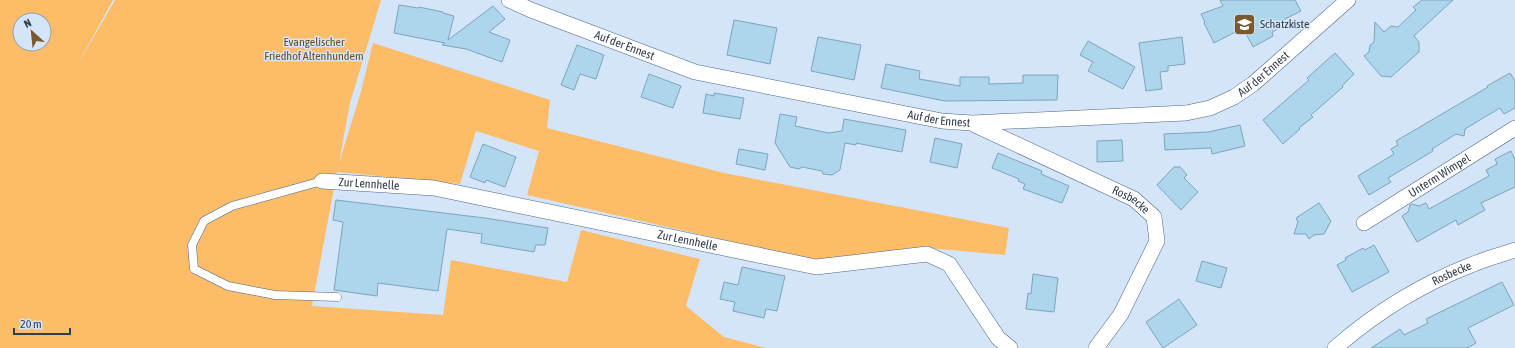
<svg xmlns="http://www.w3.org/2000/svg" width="1515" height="348" font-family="'Asap Condensed',sans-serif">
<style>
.green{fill:#fcbc68;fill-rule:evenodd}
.building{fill:#add6ed;stroke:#7ca5ba}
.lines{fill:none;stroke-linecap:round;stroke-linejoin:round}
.lane-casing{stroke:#4d6581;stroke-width:9}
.street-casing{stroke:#4d6581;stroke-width:16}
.lane{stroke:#fff;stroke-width:8}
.street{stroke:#fff;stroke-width:15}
.labels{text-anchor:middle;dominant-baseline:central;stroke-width:3;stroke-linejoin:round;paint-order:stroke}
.poi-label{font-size:12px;fill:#333e4b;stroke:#d4e5f9;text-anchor:start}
.park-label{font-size:12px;fill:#6a4c26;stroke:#d4e5f9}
.street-label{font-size:12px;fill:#333e4b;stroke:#d4e5f9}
</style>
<rect width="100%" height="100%" fill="#d4e5f9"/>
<!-- green -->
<path class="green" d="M0,0H113L75,69L115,0H381L350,103L339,163L360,95L373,43L550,100L547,128L724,173L1009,228L1005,255L929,248L816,261L527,195L539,151L476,131L460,184L337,172L312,306L443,315L451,260L567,282L581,230L700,259L686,306L724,337L766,348H0ZM20,20H44V44H20Z"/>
<!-- building -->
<g class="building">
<polygon points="1220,0 1295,0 1301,11 1283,20 1285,25 1272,32 1273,36 1253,47 1243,28 1214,43 1204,23 1205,22 1201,14 1223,6"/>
<polygon points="1422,0 1453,0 1414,36 1419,42 1419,52 1391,77 1381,76 1364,56 1369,52 1370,45 1374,42 1375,22 1384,32 1391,26 1398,27 1416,10 1413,7"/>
<polygon points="399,5 418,8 419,7 443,12 443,13 454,16 448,40 493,6 505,19 489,32 510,40 502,62 466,49 442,45 445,43 394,33"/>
<polygon points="734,20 777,28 770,64 727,55"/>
<polygon points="818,37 861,45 854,80 811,71"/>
<polygon points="1182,37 1185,64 1168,66 1168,71 1160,72 1162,89 1146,91 1139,43"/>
<polygon points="1088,41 1135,67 1123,89 1088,71 1093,62 1080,55"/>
<polygon points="577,45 604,55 596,79 580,74 574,90 561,85"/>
<polygon points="1335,53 1354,74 1342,86 1343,87 1311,115 1313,117 1299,128 1300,129 1283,144 1263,120 1309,80 1307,78"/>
<polygon points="886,64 920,71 919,79 960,86 960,77 989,77 989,84 1023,83 1023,75 1058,75 1057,100 945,101 881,88"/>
<polygon points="1510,73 1515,81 1515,108 1504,114 1500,108 1465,129 1464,136 1456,134 1432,149 1433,151 1388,178 1391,182 1369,195 1358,176 1394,154 1391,149 1398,145 1396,141 1488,87 1487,86"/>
<polygon points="649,74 681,86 673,108 641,97"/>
<polygon points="714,93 744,98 740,119 703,113 706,94 714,96"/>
<polygon points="780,114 797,117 795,126 829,133 842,131 844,119 906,130 902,152 856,143 856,145 845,143 840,170 832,175 823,174 822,171 802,167 799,169 790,167 775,143"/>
<polygon points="1240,125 1245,146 1212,154 1211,148 1165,150 1164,134 1208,132"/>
<polygon points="935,138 962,144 957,168 930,162"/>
<polygon points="1122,140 1123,161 1097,162 1097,141"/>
<polygon points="483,144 516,157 505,187 486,180 485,183 470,177"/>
<polygon points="739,149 768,154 765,170 736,164"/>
<polygon points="1511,151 1515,160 1515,187 1481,203 1485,210 1458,225 1456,220 1417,242 1402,216 1408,212 1410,205 1412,204 1419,206 1426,203 1429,209 1489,176 1486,170 1497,164 1495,159"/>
<polygon points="998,153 1042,171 1041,174 1069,186 1062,203 1023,189 1025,184 1018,181 1019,179 992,168"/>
<polygon points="1174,167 1180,167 1187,175 1184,178 1198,192 1181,210 1157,185"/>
<polygon points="336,200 485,218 548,228 545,245 536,245 534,252 481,243 482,234 447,229 438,291 378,283 377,296 334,290 343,222 333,220"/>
<polygon points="1319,203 1331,221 1324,234 1314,235 1309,239 1306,234 1294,234 1298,222 1296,218"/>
<polygon points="1374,245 1389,272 1352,292 1337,265 1346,260 1345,258 1363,248 1365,250"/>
<polygon points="1202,261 1227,268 1221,288 1196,281"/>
<polygon points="742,267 785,276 777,311 766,309 764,318 733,311 735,302 720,299 724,282 738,285"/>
<polygon points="1033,274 1058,278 1054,312 1026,309 1028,293 1031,294"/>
<polygon points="1502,282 1514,305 1468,328 1476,343 1467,348 1371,348 1400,329 1404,335 1428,323 1426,319"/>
<polygon points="1179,299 1197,325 1163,348 1146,322"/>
</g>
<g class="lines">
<defs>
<polyline id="lane" points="322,181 232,206 204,221 192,245 194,269 228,286 275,295 337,297"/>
<g id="street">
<path id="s1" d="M509,0L531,10L695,72L942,121L972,123L1186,113L1210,108L1234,97L1253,84L1348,0"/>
<path id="s2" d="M975,125L1134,199L1154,217L1157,241L1121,314L1096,348"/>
<path id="s3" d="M322,181L434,188L816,267L927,254L949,264L998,338L1010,348"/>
<path id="s4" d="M1364,223L1515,128"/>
<path id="s5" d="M1335,348C1374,314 1422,284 1471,265C1485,259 1500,255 1515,250"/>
</g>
</defs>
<!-- lane casing -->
<use href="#lane" class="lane-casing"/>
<!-- street casing -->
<use href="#street" class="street-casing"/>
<!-- lane -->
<use href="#lane" class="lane"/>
<!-- street -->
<use href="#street" class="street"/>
</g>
<!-- icons -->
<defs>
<symbol id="school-square" viewBox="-11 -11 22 22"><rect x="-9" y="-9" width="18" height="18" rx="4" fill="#7a5930" stroke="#d4e5f9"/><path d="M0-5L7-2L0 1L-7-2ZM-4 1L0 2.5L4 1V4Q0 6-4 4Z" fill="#fff"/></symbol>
</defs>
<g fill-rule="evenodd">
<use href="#school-square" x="1232" y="12" width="25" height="25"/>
</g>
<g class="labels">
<!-- poi labels -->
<g class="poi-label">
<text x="1260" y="24">Schatzkiste</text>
</g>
<!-- park labels -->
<g class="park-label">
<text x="314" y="42">Evangelischer<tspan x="314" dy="14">Friedhof Altenhundem</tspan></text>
</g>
<!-- street labels -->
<g class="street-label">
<text stroke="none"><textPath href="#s1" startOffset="124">Auf der Ennest</textPath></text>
<text stroke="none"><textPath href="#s1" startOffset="784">Auf der Ennest</textPath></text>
<text stroke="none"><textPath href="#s1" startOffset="448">Auf der Ennest</textPath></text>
<text stroke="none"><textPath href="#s4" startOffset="89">Unterm Wimpel</textPath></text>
<text stroke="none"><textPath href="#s3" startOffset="47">Zur Lennhelle</textPath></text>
<text stroke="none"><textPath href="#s2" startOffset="173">Rosbecke</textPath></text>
<text stroke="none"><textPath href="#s3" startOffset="371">Zur Lennhelle</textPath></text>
<text stroke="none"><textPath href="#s5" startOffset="139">Rosbecke</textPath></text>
</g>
</g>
<!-- north arrow -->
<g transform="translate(32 32) rotate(333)"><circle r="19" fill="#d4e5f9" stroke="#94a2b3"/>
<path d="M0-3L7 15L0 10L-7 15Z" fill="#7a5930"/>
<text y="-6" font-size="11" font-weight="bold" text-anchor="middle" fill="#333e4b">N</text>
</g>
<!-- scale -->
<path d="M14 328v6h56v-6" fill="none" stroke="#333e4b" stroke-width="2"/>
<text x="20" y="328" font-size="12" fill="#333e4b" stroke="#d4e5f9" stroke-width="3" paint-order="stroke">20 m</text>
</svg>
